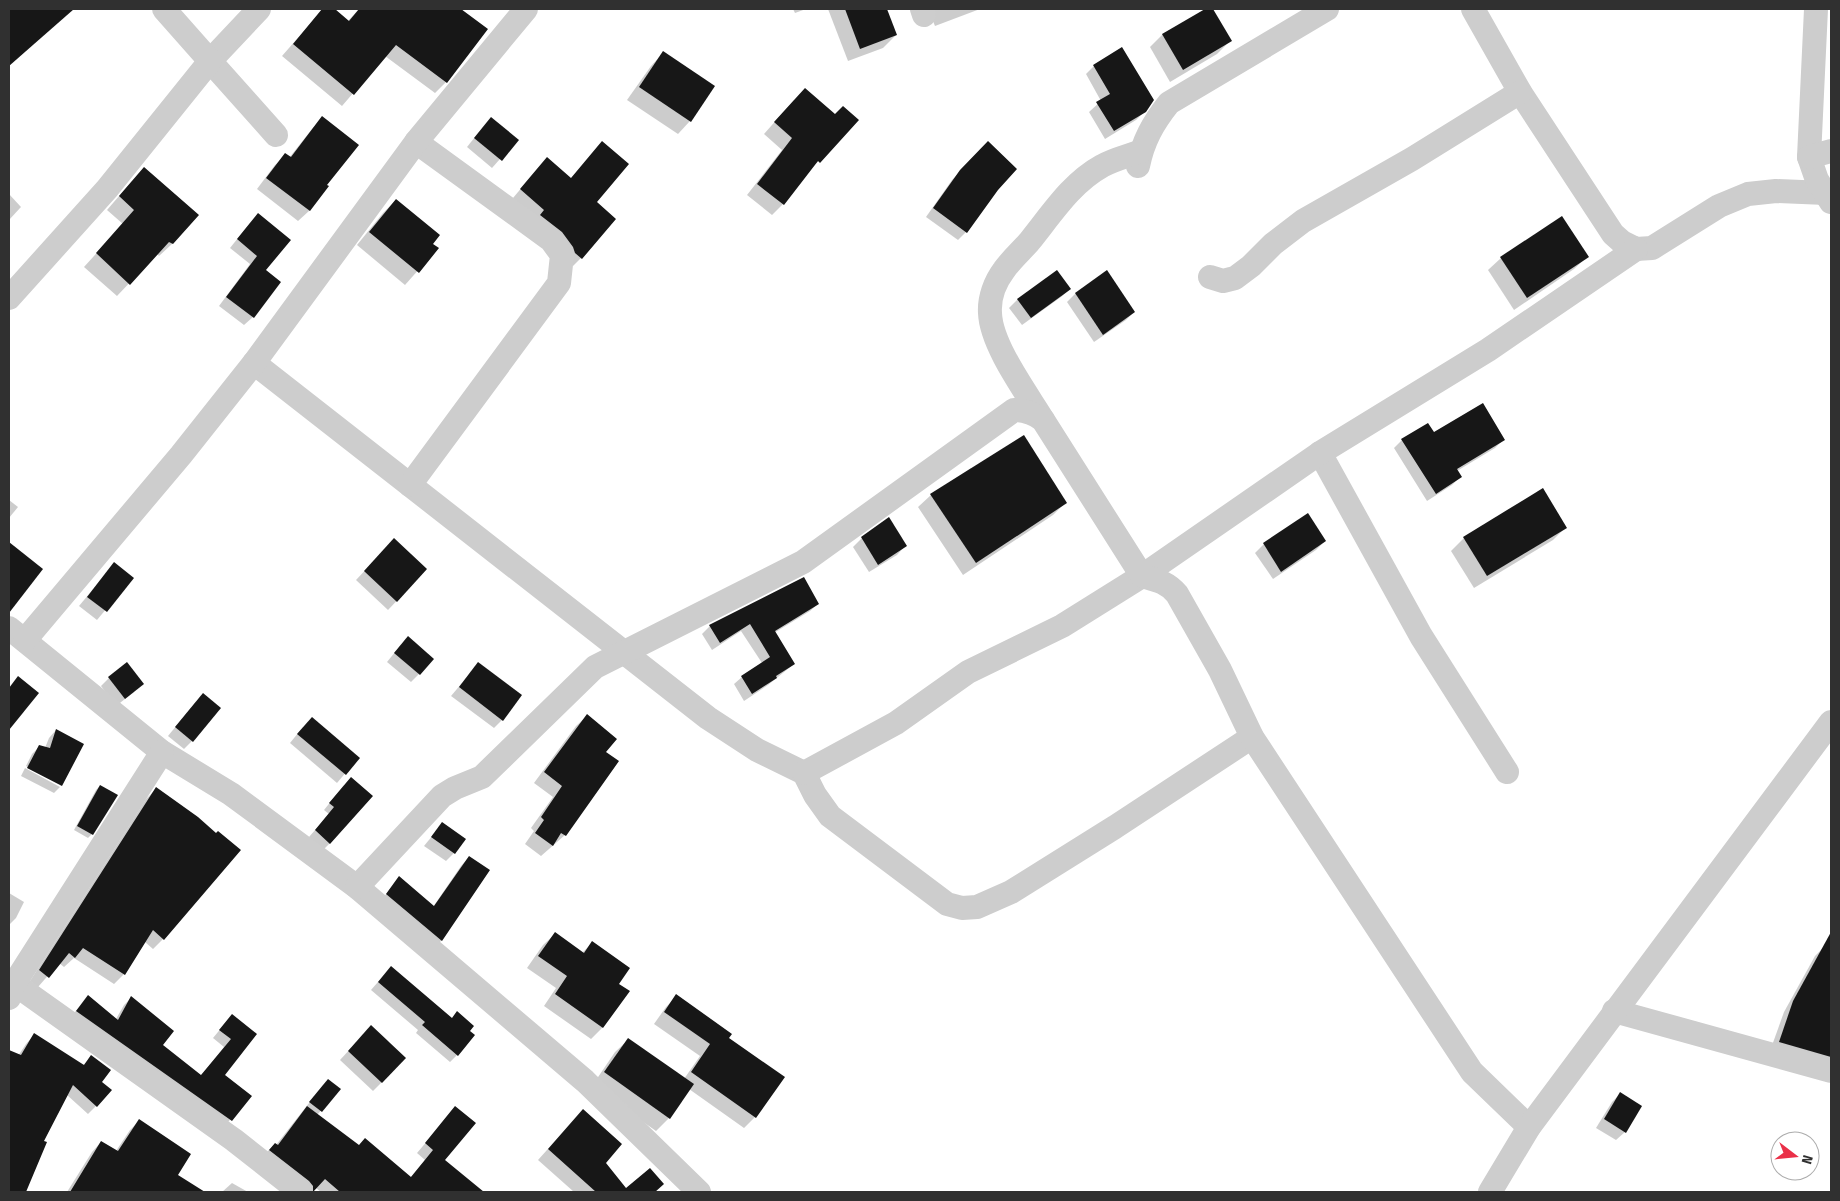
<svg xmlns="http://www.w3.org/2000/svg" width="1840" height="1201" font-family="'Fira Sans Condensed',sans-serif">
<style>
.shadow{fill:#0003}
.building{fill:#171717}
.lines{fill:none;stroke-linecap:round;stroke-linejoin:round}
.minor{stroke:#cdcdcd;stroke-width:24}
</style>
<rect width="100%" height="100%" fill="#fff"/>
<!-- shadow -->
<g class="shadow">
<polygon points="9,9 72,9 9,66"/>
<polygon points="323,9 333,9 348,21 359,9 459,9 486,29 446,82 435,93 385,56 342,106 282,56"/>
<polygon points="793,9 806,9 795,13"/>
<polygon points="828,9 886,9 896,35 883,48 848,61"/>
<polygon points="928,9 980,9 935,26"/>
<polygon points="1208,9 1212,9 1230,41 1217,54 1170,82 1150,47 1163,34"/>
<polygon points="663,53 690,121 678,134 627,100 651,66"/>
<polygon points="1094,66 1145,111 1136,120 1105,139 1089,112 1101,101 1086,74"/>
<polygon points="794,100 835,116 857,120 807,173 783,204 772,215 747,195 782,150 764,134"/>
<polygon points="322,118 325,185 327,187 309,211 298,221 257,189 275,165 286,155 289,158 312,129"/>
<polygon points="483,127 517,140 492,168 467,147"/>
<polygon points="988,143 997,189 966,232 958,240 926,217 952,180"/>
<polygon points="539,167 595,202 581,258 573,266 513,198"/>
<polygon points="132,181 197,215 172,244 159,256 157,254 117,296 84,267 123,224 107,210"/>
<polygon points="9,194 21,207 9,220"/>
<polygon points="396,200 437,249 405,285 357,245 383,213"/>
<polygon points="250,223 264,270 253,317 244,325 219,306 250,264 230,248"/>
<polygon points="1587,257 1574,269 1514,310 1488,270 1501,258"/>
<polygon points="1107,272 1134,312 1126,320 1094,342 1067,302 1075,294"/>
<polygon points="1070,289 1061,297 1022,325 1009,308 1018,299"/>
<polygon points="1433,434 1503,440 1495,448 1457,471 1460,477 1452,485 1427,501 1394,448 1402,440"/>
<polygon points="971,468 972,470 1066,502 1053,515 963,575 918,507 931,495"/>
<polygon points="9,500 18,507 9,518"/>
<polygon points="1307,515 1325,541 1316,550 1273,579 1255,553 1264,544"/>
<polygon points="888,519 905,546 897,555 869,572 853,547 862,538"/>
<polygon points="1565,528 1553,540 1474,588 1451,551 1464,538"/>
<polygon points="9,543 41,569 9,609"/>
<polygon points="386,548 426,570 388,610 356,580"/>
<polygon points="114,564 132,578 97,620 79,606"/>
<polygon points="818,604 810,611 774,633 794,664 768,685 744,701 734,684 742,677 762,663 741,631 712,650 702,634 710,626"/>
<polygon points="400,646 419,674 411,682 387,662"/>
<polygon points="478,664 502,720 494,728 451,696"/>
<polygon points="109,678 134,692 116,706 101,686"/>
<polygon points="195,703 192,741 184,749 168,736"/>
<polygon points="587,716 605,752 618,762 565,835 541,856 525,844 534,831 531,828 553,797 534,783 576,726"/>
<polygon points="303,727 358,758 337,783 290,743"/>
<polygon points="56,730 82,745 60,786 60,784 26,766 32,754 40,746 45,748 49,738"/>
<polygon points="25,768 60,787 54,793 21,776"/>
<polygon points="344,785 330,843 323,850 309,837 329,814 324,810"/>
<polygon points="100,786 92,834 88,838 74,830 96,790"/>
<polygon points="156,789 163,939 153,949 145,942 124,974 114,984 74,958 64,967 59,963 38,987 30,981 146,799"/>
<polygon points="442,824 454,853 446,861 424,846"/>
<polygon points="469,857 489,871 441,941 433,949 379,903 399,878 433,907 461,866"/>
<polygon points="9,893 24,902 16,918 9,925"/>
<polygon points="555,934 582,953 592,943 617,984 602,1028 591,1039 544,1006 556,988 527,968 543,945"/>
<polygon points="1824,947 1831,951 1831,1066 1770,1051 1784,1012 1815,956"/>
<polygon points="384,975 468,1031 457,1055 450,1062 416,1033 418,1030 371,990"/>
<polygon points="677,996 727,1038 755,1117 744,1128 689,1089 669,1118 656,1131 592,1086 615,1052 628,1040 684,1079 700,1056 654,1024 666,1007"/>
<polygon points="88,997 116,1019 124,1005 131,998 161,1046 201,1076 224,1047 213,1038 232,1015 255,1034 223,1075 250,1096 223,1128 69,1019"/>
<polygon points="34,1035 82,1066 92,1057 100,1082 96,1106 88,1114 67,1095 43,1142 26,1190 24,1192 9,1192 9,1052 18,1056 26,1044"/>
<polygon points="363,1035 382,1082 373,1091 340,1060"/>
<polygon points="324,1084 339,1090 317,1115 358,1146 410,1178 425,1160 417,1153 456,1107 444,1160 483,1192 373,1192 363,1184 356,1192 321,1192 316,1188 313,1192 301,1192 266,1153 275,1144 276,1145"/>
<polygon points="1620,1094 1625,1132 1616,1140 1596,1128 1612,1102"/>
<polygon points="139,1121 176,1175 203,1192 67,1192 92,1152 101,1142 116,1151 130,1130"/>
<polygon points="573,1121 626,1190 663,1184 655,1192 574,1192 538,1160"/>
<polygon points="232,1183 248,1192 222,1192"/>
</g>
<!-- building -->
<g class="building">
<polygon points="9,9 74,9 9,66"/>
<polygon points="322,9 335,9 349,21 359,9 461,9 488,29 447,83 396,45 354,95 293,44"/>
<polygon points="845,9 887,9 897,35 860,49"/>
<polygon points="1205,9 1213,9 1232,41 1183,70 1162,34"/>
<polygon points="1122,47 1154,100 1146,112 1114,131 1096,102 1110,94 1093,65"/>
<polygon points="663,51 715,86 691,122 639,87"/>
<polygon points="805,88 835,114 843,106 859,120 820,163 818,161 784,205 757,184 792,138 774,122"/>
<polygon points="322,116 359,145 327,185 329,186 310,211 266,178 285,153 291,157"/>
<polygon points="491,117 519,140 502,161 474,138"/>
<polygon points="602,141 629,164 597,202 616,219 582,259 575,253 573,247 562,232 540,215 544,210 520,189 547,157 571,178"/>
<polygon points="988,141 1017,169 998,190 967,233 933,208 960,170"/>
<polygon points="144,167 199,215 173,244 169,242 130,285 96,253 134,210 119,196"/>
<polygon points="396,199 440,235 433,244 439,248 419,273 369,232"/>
<polygon points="258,213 291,240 266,270 281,282 254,318 226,297 257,256 237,239"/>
<polygon points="1562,216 1589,257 1527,298 1500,257"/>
<polygon points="1057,270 1071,289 1031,318 1017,299"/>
<polygon points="1107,270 1135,312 1103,335 1075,293"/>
<polygon points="1483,403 1505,440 1457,469 1462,477 1436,494 1401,439 1428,423 1434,432"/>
<polygon points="1024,435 1067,503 976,563 930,494"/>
<polygon points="1543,488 1567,528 1487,576 1463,537"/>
<polygon points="1308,513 1326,541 1281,572 1263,543"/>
<polygon points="889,517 907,546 878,565 861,537"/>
<polygon points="394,538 427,569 397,602 364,571"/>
<polygon points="9,542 43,569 9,613"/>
<polygon points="114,562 134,578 107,612 87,597"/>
<polygon points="804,577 819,604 775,631 795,664 776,676 777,678 752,694 741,676 770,657 750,624 720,643 709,625"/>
<polygon points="408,636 434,659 420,675 394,653"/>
<polygon points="127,662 144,684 125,699 108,677"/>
<polygon points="478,662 522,695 503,721 459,687"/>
<polygon points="18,676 39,693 9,730 9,688"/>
<polygon points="203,693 221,708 193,742 175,727"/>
<polygon points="587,714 617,739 606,752 619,761 566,836 561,833 553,846 535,833 544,820 541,817 562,786 544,772"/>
<polygon points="312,717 360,758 346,775 297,734"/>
<polygon points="56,729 84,744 62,786 27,768 39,745 50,748"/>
<polygon points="351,777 373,796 330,844 315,830 334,807 329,803"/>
<polygon points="100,785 118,795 93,835 77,826"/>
<polygon points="156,787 198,817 216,833 218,831 241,850 164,940 153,930 125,975 83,948 75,958 69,953 49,978 39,970"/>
<polygon points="442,822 466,839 455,854 431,837"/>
<polygon points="469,856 490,870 442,941 386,894 399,876 434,906"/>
<polygon points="555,932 584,953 592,941 630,968 619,984 630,991 603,1028 555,994 567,976 538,956"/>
<polygon points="1831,932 1831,1057 1779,1042 1793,1001"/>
<polygon points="391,966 452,1018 457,1011 474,1026 470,1031 475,1035 458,1056 422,1025 425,1022 378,982"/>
<polygon points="676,994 732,1034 729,1038 785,1077 756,1118 691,1072 710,1044 664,1012"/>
<polygon points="88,995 118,1020 131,996 174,1031 163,1045 201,1075 231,1039 219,1030 232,1014 257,1034 225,1075 252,1096 232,1121 76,1011"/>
<polygon points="371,1025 406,1058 382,1083 348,1051"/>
<polygon points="34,1033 84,1065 91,1055 111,1070 102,1082 112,1090 97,1107 73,1085 44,1141 47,1142 26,1192 9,1192 9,1050 21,1055"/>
<polygon points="628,1038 694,1084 670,1119 604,1072"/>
<polygon points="328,1079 341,1089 322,1112 309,1102"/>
<polygon points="1620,1092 1642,1106 1626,1133 1604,1119"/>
<polygon points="307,1106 359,1145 365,1138 411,1177 433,1150 425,1143 455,1106 476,1123 445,1160 484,1192 340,1192 325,1179 313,1192 313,1186 309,1181 269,1150 275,1143 278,1145"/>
<polygon points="583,1109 622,1144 606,1163 626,1188 650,1168 664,1184 655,1192 596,1192 548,1149"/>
<polygon points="139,1119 191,1154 178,1175 205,1192 70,1192 101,1141 118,1151"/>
</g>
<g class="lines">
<!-- minor -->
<g class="minor">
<polyline points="259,9 210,61 276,135"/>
<polyline points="922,9 924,15"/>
<polyline points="1473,9 1520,92 1613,234 1622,242 1636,249 1652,248 1719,206 1748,194 1776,191 1826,193"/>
<polyline points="1816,9 1809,157 1817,180 1831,202"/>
<polyline points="1809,157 1831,151"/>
<path d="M1138,166C1143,141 1153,123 1169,103L1327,9"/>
<polyline points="1210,277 1223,281 1235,278 1251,266 1273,244 1303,221 1412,159 1520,92"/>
<polyline points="9,298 107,189 210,61 164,9"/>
<polyline points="254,363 708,718 757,750 804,773 815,795 830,816 947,904 962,908 977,907 1011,892 1115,827 1252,737"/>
<path d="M1043,420C1026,392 991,345 990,313C989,298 995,282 1004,270C1011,260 1021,251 1029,242C1051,215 1071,183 1102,166C1114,159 1129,156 1141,151"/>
<polyline points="1320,453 1421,636 1507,772"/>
<polyline points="410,485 559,283 562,255 551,240 416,142"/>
<polyline points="9,628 162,752 231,794 357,887 585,1081 699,1192"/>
<polyline points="25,640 181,455 254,363 416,142 526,9"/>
<polyline points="804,773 896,723 968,672 1062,626 1142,576 1320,453 1488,350 1636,249"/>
<path d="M357,887L442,796L455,788L482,777L595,667L803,562L1014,410C1025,410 1034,413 1043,420L1142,576C1156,580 1167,582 1177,594L1220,670L1252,737L1472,1072L1529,1127"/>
<polyline points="9,980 234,1140 300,1192"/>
<polyline points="9,998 14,984 162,752"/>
<polyline points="1614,1011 1831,1071"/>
<polyline points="1490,1192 1529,1127 1831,722"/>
</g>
</g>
<!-- border -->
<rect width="1840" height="1201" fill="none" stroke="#303030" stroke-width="20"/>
<!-- north arrow -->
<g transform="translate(1795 1156) rotate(106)"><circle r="24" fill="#ffffff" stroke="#acacac"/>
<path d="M0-4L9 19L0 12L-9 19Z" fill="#ea3048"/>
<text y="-8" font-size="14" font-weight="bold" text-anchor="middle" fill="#303030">N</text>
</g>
</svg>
